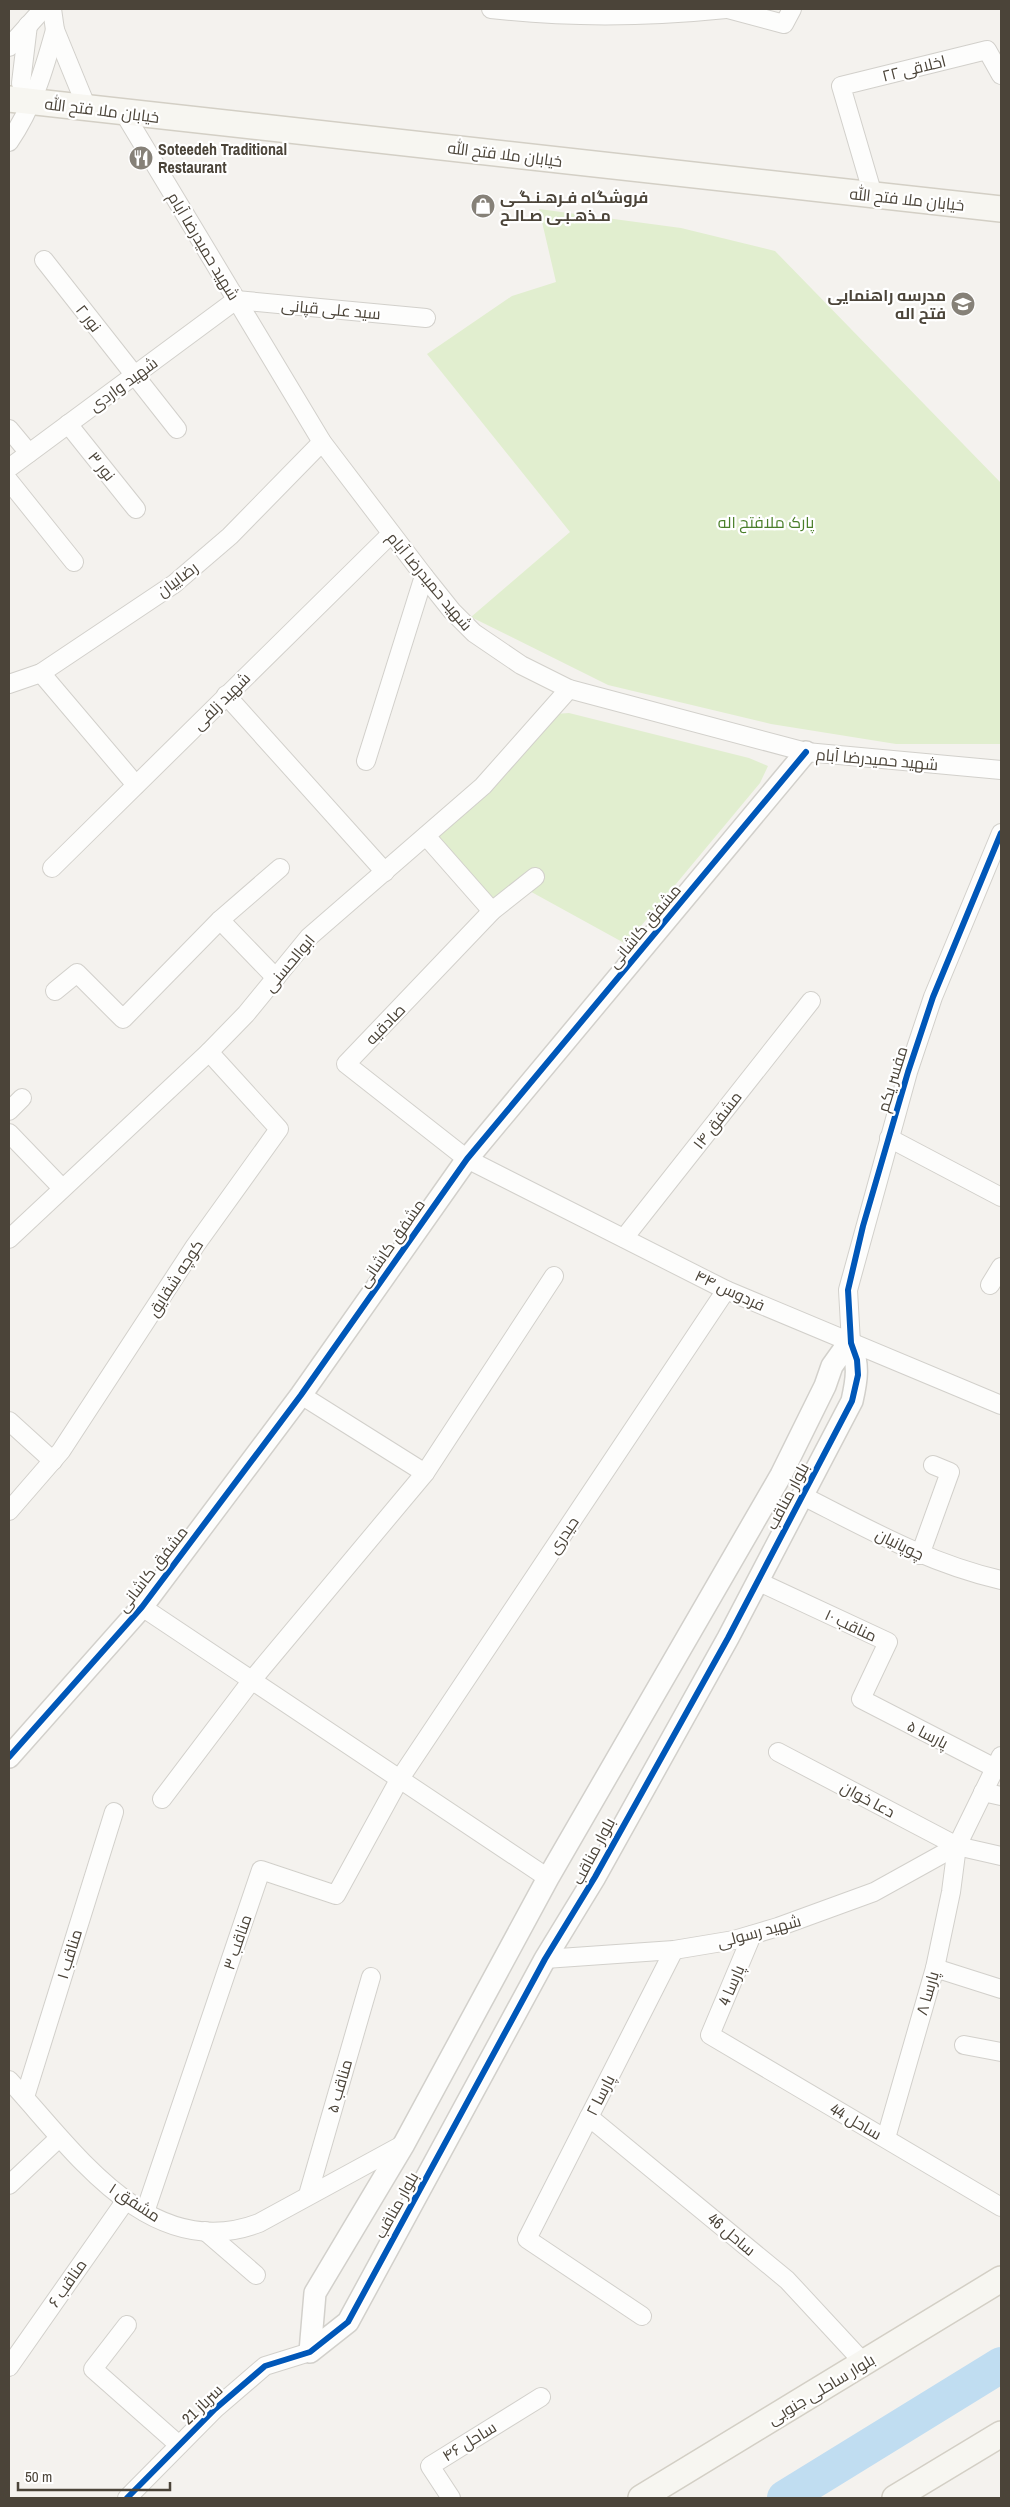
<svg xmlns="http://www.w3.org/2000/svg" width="1010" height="2507" font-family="'Archivo Narrow',Cairo,sans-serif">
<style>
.green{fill:#e1eecf}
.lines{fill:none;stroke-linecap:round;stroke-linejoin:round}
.river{stroke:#c0ddf1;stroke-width:36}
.minor-casing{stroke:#d2d0cb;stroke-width:20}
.tertiary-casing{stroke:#d2d0cb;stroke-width:24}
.secondary-casing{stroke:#d3cfc5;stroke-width:28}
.minor{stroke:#fdfdfc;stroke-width:18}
.tertiary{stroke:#fdfdfc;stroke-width:21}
.secondary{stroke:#f7f6f1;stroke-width:25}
.cycleway-casing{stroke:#fff;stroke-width:9}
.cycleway{stroke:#0057b8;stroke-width:6}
.labels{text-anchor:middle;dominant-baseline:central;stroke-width:4.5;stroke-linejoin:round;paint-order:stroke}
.street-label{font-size:16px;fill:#4b4439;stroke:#fff}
.poi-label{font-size:16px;font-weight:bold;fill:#4b4439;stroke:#fff;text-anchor:start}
.park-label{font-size:16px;fill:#4a7f2a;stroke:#fff}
</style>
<rect width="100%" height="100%" fill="#f4f2ee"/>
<!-- green -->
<g class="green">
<polygon points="539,209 681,228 775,251 1001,483 1001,744 896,744 771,724 608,685 471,617 570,532 427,354 512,296 556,282"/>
<polygon points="569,713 749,758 768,766 760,783 626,944 526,889 493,907 431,836 554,714"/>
</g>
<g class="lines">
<!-- river -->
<polyline class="river" points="785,2498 1001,2365"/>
<defs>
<g id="minor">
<polyline points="52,9 55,30 87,108"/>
<path d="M491,9C569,18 648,17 726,9"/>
<polyline points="728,9 784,24 792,9"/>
<polyline points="28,25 21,83 30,101"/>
<polyline points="9,47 43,9"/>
<polyline points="124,113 322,442 424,576 452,611 474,633 521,665 569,689 806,752 1001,770"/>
<path d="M9,142C33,107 44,70 55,30"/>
<polyline points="873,195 841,86 987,50 1001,75"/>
<polyline points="44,260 177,429"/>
<polyline points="68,424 136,509"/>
<polyline points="9,429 29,453"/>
<polyline points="9,468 236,300 426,318"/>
<polyline points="9,481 74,562"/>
<polyline points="41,673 136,785"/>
<polyline points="9,684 41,673 174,584 230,536 322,442"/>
<polyline points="226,695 385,872"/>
<polyline points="366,761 424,576"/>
<polyline points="426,836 492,911"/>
<polyline points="52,868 391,534"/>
<polyline points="535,877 492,911 346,1064 467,1159 726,1290 1001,1405"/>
<polyline points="276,978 220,920 280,868"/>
<polyline points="55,991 77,973 123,1019 220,920"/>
<polyline points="9,1111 22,1098"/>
<polyline points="9,1133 62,1188"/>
<polyline points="889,1138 1001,1197"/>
<polyline points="624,1238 811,1001"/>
<polyline points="9,1239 209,1052 246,1014 309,937 483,786 569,689"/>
<polyline points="990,1285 1001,1267"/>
<polyline points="851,1343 848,1290 908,1072 933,997 1001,833"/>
<polyline points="301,1395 425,1473"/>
<polyline points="9,1421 53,1461"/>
<path d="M803,1496C868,1529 930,1564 1001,1580"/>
<polyline points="9,1511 61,1451 195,1246 279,1129 209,1052"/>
<polyline points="920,1555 950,1472 933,1465"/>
<polyline points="757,1581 888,1642 861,1699 995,1768"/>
<polyline points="142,1607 548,1878"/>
<polyline points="778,1752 957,1846 1001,1856"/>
<polyline points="983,1792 1001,1796"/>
<polyline points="162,1799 252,1680 425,1473 554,1276"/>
<polyline points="752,1935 710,2035 1001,2207"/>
<polyline points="545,1959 674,1950 734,1940 778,1927 874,1892 957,1846"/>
<polyline points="935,1968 1001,1989"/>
<polyline points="964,2045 1001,2052"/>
<path d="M9,2080C73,2149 149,2265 259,2223L404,2144"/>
<polyline points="25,2097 114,1812"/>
<polyline points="589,2117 787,2280 864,2363"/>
<polyline points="886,2138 935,1968 951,1892 957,1846 1001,1756"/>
<polyline points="9,2185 59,2138"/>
<polyline points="308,2195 371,1977"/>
<polyline points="145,2212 261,1870 336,1895 399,1780 726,1290"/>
<polyline points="205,2231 256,2275"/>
<polyline points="642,2316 527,2239 674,1950"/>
<polyline points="127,2325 93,2369 179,2445"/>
<polyline points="9,2367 126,2200"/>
<polyline points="127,2498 215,2409 265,2366 310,2352"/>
<polyline points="451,2498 430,2466 541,2397"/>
</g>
<g id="tertiary">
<path d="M851,1343C859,1365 857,1379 852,1401L728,1638L595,1877L545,1959L348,2322L310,2352L315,2293L404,2144L548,1878L781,1475L825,1386L832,1366L842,1352Z"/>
<polyline points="9,1757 142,1607 301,1395 467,1159 806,752"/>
</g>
<g id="secondary">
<polyline points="9,99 1001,209"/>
<polyline points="641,2498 1001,2279"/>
<polyline points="895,2498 1001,2434"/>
</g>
</defs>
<!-- minor casing -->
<use href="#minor" class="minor-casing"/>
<!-- tertiary casing -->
<use href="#tertiary" class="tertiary-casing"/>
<!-- secondary casing -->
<use href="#secondary" class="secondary-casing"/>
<!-- minor -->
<use href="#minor" class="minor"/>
<!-- tertiary -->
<use href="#tertiary" class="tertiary"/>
<!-- secondary -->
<use href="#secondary" class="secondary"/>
<defs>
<g id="cycleway">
<polyline points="9,1757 142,1607 301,1395 467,1159 806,752"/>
<polyline points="127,2498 215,2409 265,2366 310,2352 348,2322 545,1959 595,1877 728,1638 852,1401 858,1375 857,1360 851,1343 848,1290 863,1226 908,1072 933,997 1001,833"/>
</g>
</defs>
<!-- cycleway casing -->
<use href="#cycleway" class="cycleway-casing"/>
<!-- cycleway -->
<use href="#cycleway" class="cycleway"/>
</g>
<!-- icons -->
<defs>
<symbol id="restaurant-disc" viewBox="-11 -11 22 22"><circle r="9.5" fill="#868178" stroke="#fff"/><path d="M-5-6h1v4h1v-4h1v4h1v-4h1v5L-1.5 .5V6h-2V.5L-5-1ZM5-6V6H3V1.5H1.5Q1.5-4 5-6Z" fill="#fff"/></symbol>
<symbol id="shop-disc" viewBox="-11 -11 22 22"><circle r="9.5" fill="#868178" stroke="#fff"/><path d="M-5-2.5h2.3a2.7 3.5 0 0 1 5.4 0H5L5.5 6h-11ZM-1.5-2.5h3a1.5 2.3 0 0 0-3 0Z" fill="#fff"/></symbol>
<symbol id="school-disc" viewBox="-11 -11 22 22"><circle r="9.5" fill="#868178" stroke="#fff"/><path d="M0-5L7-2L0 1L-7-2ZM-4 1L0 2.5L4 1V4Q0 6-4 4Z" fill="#fff"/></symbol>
</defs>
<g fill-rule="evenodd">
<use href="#restaurant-disc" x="127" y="144" width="28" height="28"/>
<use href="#shop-disc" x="469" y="192" width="28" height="28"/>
<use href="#school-disc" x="949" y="290" width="28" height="28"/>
</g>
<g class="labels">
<!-- street labels -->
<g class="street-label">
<text transform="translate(914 68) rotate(-14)">اخلاقی ۲۲</text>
<text transform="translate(102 110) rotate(7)">خیابان ملا فتح الله</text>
<text transform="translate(505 154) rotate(7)">خیابان ملا فتح الله</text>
<text transform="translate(907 199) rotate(6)">خیابان ملا فتح الله</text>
<text transform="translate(204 246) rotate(59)">شهید حمیدرضا آبام</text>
<text transform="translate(331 309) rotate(5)">سید علی قپانی</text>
<text transform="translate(89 318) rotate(52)">نور ۲</text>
<text transform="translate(123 384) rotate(-36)">شهید واردی</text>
<text transform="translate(102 466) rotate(51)">نور ۳</text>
<text transform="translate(177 579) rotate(-37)">رضاییان</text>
<text transform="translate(430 581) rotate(50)">شهید حمیدرضا آبام</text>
<text transform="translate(221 701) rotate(-45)">شهید زلفی</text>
<text transform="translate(877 759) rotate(5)">شهید حمیدرضا آبام</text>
<text transform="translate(644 926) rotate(-50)">مشفق کاشانی</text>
<text transform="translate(289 963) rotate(-50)">ابوالحسنی</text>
<text transform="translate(385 1024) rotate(-46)">صادقیه</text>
<text transform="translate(892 1079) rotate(-73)">مفسر یکم</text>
<text transform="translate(717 1120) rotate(-52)">مشفق ۱۴</text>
<text transform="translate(391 1243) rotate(-55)">مشفق کاشانی</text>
<text transform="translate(175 1278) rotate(-57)">کوچه شقایق</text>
<text transform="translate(730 1290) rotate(25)">فردوس ۴۴</text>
<text transform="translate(787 1496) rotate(-62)">بلوار مناقب</text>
<text transform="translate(563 1535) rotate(-56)">حیدری</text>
<text transform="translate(900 1544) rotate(26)">چوپانیان</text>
<text transform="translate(152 1569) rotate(-52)">مشفق کاشانی</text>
<text transform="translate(851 1625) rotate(25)">مناقب ۱۰</text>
<text transform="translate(928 1734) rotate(27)">پارسا ۵</text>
<text transform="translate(868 1799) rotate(28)">دعا خوان</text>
<text transform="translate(593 1851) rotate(-62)">بلوار مناقب</text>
<text transform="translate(759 1931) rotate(-15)">شهید رسولی</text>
<text transform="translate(237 1942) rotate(-71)">مناقب ۳</text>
<text transform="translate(69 1954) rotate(-73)">مناقب ۱</text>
<text transform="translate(731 1985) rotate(-67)">پارسا 4</text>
<text transform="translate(927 1993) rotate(-74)">پارسا ۸</text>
<text transform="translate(339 2086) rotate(-74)">مناقب ۵</text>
<text transform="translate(600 2095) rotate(-63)">پارسا ۲</text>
<text transform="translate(856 2121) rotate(30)">ساحل 44</text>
<text transform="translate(135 2202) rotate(33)">مشفق ۱</text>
<text transform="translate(396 2205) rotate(-61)">بلوار مناقب</text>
<text transform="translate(732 2234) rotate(40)">ساحل 46</text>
<text transform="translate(67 2283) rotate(-55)">مناقب ۶</text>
<text transform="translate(821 2389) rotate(-31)">بلوار ساحلی جنوبی</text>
<text transform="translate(202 2404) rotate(-44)">سرباز 21</text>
<text transform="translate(469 2441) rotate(-32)">ساحل ۴۶</text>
</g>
<!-- poi labels -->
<g class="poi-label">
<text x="158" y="149">Soteedeh Traditional<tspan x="158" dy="18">Restaurant</tspan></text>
<text x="500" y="197">فروشگاه فـرهـنـگـی<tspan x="500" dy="18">مـذهـبـی صـالـح</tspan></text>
<text x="946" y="295" text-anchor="end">مدرسه راهنمایی<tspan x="946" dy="18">فتح اله</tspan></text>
</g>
<!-- park labels -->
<g class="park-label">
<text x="766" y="522">پارک ملافتح اله</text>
</g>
</g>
<!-- border -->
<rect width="1010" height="2507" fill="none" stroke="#4b4439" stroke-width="20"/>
<!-- scale -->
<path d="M18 2482v8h152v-8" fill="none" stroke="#4b4439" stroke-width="2.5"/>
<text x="25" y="2482" font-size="15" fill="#4b4439" stroke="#ffffff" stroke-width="4" paint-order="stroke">50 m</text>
</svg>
